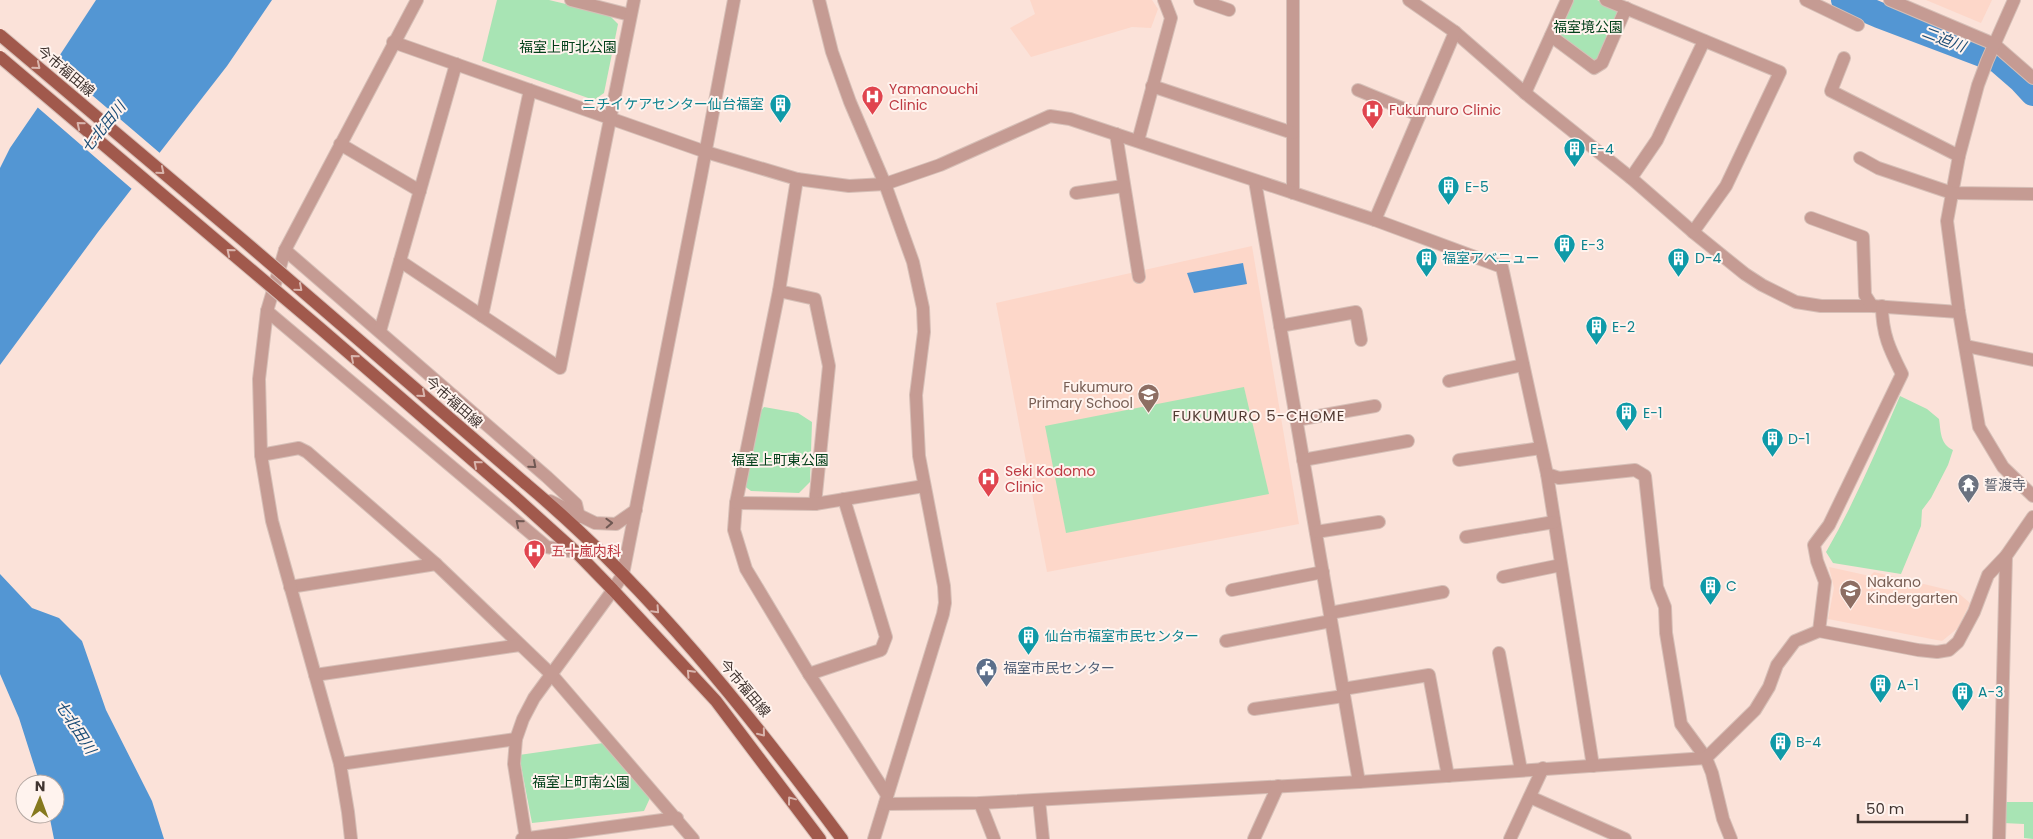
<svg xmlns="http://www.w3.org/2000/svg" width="2033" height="839" font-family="Poppins,'Noto Sans JP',sans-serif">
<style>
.built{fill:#fdd7c9}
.green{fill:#a8e4b4}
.water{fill:#5396d3}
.pier{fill:#fbe2d9}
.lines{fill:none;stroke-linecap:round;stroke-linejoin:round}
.river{stroke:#5396d3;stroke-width:26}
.minor-casing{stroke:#d6bfb7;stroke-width:14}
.major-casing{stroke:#d6bfb7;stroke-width:14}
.minor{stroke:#c59b93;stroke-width:12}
.major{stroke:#a1594c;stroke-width:12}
.major-bridge-casing{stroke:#d6bfb7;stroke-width:14;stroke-linecap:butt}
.major-bridge{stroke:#a1594c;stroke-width:12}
.oneway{stroke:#d9b5ad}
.oneway2{stroke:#6f5853}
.labels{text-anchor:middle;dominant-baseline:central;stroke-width:4;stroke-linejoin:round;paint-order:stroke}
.park-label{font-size:14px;fill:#03401a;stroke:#fff3ee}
.street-label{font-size:14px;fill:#403430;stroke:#fff3ee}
.health-label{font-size:14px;fill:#be3a42;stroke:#fff3ee;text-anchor:start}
.culture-label{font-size:14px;fill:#0d838f;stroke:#fff3ee;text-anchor:start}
.education-label{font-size:14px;fill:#785e54;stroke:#fff3ee;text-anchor:end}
.worship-label{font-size:14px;fill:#5b616d;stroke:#fff3ee;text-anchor:start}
.service-label{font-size:14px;fill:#4e5e75;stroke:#fff3ee;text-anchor:start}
.water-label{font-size:15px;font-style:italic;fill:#1c4d76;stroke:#fff3ee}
.neighbourhood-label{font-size:15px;letter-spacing:1px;fill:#533b33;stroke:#fff3ee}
</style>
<rect width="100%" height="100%" fill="#fbe2d9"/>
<!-- built -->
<g class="built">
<polygon points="1030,0 1152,0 1158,9 1151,28 1132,27 1031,57 1010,28 1035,14"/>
<polygon points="1926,0 1992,0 1981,23"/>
<polygon points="1252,246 1299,524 1047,572 996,303"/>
<polygon points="1829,567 1870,576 1874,572 1957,592 1970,603 1958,628 1942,641 1828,619 1834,588"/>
</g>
<!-- green -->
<g class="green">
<polygon points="497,0 549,0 608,14 618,24 604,93 594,100 482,61"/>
<polygon points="1573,0 1597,0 1621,10 1601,57 1594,64 1556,36"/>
<polygon points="1244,387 1269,494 1066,533 1045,426"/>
<path d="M1900,396L1927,409L1939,419C1941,432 1940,444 1953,450L1948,465L1931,498L1922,510L1921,526L1901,574L1833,563L1826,552C1855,502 1877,449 1900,396Z"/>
<polygon points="764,407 798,413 812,422 810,482 799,493 751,491 743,485 757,416"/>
<polygon points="603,743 650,798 644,811 532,823 519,755"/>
<polygon points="2002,802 2033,802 2033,839 2024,838 2024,824 2003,823"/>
</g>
<!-- water -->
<g class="water">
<polygon points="96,0 272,0 227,66 98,232 0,365 0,168 10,148 58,78 54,64"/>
<polygon points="1243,263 1247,284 1194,293 1187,273"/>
<polygon points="0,574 32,608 59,618 82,641 106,710 152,801 164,839 54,839 49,814 55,814 55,784 40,784 19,718 0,674"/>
</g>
<!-- pier -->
<polygon class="pier" points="52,61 161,154 133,190 36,106 55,77"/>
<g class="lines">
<!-- river -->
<polyline class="river" points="1844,0 1879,15 1998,60 2021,80 2033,93"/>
<defs>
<g id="minor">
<polyline points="571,0 630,15"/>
<polyline points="819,0 832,52 850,102 885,184 913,262 923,308 924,332 916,395 919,456 944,586 945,603 943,614 874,839"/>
<polyline points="1200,0 1229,10"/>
<polyline points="1293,0 1293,193"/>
<polyline points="1409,0 1455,32 1525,93 1631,178 1693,232 1745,274 1762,285 1796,302 1821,306 1872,306 1959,312"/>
<polyline points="1606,0 1780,72 1726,186 1693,232"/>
<polyline points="1806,0 1858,25"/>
<polyline points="1890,0 1994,44 2033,78"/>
<polyline points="2014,0 1987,61 1978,85 1959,156 1947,221 1959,312 1979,427 2003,467 2033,496"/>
<polyline points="1551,36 1594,68 1602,63 1626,8"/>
<polyline points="393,42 706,152 797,179 849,186 885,184 940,165 1050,116 1070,119 1375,220 1502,267 1547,474 1559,478 1635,470 1645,476 1657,587 1665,607 1666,633 1681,724 1706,758 1712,773 1723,819 1731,839"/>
<polyline points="1844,58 1831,91 1959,156"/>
<polyline points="1152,86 1293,133"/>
<polyline points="1358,90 1419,115"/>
<polyline points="1525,93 1567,0"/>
<polyline points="1116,134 1139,277"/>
<polyline points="1138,141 1171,18 1164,0"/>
<polyline points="340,144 420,191"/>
<polyline points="1860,158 1878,168 1952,193 2033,194"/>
<polyline points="1631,178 1657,140 1704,41"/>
<polyline points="797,179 779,291 736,503 734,530 746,569 809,674 887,795"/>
<polyline points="1255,181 1359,782"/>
<polyline points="1076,193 1123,186"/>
<polyline points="1811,218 1863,237 1865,295 1872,306"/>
<polyline points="1375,220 1455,32"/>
<polyline points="285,250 547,477 576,504 579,517"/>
<polyline points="400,261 560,368 634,0"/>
<polyline points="779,291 815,299 829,366 815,504"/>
<polyline points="267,311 547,547 576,552"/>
<polyline points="482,316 530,90"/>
<polyline points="1280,326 1356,312 1361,340"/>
<polyline points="380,331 456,64"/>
<polyline points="1966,346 2033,360"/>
<polyline points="1449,381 1523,365"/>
<polyline points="1296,420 1375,406"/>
<polyline points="261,455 299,448 307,452 436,564 552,675 693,839"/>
<polyline points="1303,460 1408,441"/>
<polyline points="1459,460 1541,448"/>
<polyline points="1547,474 1593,766"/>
<polyline points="550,501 595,523 616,524 636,510"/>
<polyline points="736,503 815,504 924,486"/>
<polyline points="1316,532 1379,522"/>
<polyline points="1466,537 1554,522"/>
<polyline points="1503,577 1561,565"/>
<polyline points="290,587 436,564"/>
<polyline points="1232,590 1323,572"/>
<polyline points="1330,613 1443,592"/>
<path d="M1819,631L1825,582L1817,561L1814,545L1829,525L1902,374C1890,350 1882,334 1882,306"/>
<polyline points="1226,641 1331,621"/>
<polyline points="1499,653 1521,770"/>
<polyline points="809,674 881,650 886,637 844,499"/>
<polyline points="315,675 520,645"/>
<polyline points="1343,689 1429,675 1448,776"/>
<polyline points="1254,709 1344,696"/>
<polyline points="340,764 516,739"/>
<polyline points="1530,797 1625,839"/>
<polyline points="1039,800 1043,839"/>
<polyline points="980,803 994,839"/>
<polyline points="885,804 980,803 1359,782 1706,758 1755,710 1769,687 1777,665 1795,641 1819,631 1918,650 1937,652 1949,650 1958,642 1974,612 1988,575 2006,556 2033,517"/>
<polyline points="351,839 348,812 340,764 272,521 261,455 259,379 267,311 285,250 417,0"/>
<polyline points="522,839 677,818"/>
<polyline points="526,839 514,764 516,739 523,719 534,698 613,590 623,574 701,176 734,0"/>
<polyline points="1254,839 1278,786"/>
<polyline points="1510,839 1543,768"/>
<polyline points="1999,839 2006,556"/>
</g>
<g id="major">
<path d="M525,483C648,586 747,711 842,839"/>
<polyline points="514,496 576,552 613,590 716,701 820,839"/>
</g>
</defs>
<!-- minor casing -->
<use href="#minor" class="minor-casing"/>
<!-- major casing -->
<use href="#major" class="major-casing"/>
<!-- minor -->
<use href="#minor" class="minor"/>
<!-- major -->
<use href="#major" class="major"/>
<defs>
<g id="major-bridge">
<polyline points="0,35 244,241 525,483"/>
<polyline points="0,57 321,329 514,496"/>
</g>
</defs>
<!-- major-bridge casing -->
<use href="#major-bridge" class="major-bridge-casing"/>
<!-- major-bridge -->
<use href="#major-bridge" class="major-bridge"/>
</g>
<!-- one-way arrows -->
<defs><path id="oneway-chevron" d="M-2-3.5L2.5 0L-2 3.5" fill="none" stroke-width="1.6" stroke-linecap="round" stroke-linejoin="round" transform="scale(1.25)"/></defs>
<g class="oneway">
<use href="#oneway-chevron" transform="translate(37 66) rotate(40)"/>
<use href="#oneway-chevron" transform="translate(80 125) rotate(-140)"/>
<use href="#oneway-chevron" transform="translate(161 171) rotate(40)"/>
<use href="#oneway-chevron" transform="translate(230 252) rotate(-140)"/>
<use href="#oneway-chevron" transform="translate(299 288) rotate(41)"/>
<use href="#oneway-chevron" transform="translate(354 358) rotate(-139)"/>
<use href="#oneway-chevron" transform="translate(422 394) rotate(41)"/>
<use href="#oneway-chevron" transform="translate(477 464) rotate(-139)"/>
<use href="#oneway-chevron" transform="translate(656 610) rotate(47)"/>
<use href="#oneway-chevron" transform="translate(690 673) rotate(-133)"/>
<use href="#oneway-chevron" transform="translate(762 733) rotate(51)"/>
<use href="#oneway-chevron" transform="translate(791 800) rotate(-127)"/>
</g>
<g class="oneway2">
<use href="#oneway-chevron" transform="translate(533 465) rotate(41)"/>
<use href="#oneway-chevron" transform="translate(519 523) rotate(-140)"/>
<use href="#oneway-chevron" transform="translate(609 523) rotate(-2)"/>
</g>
<!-- icons -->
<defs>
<symbol id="hospital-pin" viewBox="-11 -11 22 30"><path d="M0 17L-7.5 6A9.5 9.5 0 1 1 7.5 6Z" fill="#e0444e" stroke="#fff3ee"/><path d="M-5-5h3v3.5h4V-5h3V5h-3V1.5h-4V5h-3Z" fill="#fff"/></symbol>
<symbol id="building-pin" viewBox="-11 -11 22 30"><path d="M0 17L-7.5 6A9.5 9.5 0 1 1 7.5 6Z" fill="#0f9aa8" stroke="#fff3ee"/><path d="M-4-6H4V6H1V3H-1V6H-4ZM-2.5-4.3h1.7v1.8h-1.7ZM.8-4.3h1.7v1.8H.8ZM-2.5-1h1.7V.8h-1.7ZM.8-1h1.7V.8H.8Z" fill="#fff"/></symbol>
<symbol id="school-pin" viewBox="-11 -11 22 30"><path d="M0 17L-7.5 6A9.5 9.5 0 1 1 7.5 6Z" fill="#8d6e63" stroke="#fff3ee"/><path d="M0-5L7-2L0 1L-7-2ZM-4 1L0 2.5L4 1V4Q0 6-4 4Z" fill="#fff"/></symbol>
<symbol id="temple-pin" viewBox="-11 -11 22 30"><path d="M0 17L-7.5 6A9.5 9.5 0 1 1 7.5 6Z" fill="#6b7280" stroke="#fff3ee"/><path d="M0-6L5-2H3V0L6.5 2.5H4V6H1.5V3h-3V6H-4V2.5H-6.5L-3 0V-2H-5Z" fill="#fff"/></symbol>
<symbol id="civic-pin" viewBox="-11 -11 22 30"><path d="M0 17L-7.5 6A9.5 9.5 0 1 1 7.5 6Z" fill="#5c6f8a" stroke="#fff3ee"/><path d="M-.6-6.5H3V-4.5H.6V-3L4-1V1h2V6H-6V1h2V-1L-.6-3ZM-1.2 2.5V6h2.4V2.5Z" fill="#fff"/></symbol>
</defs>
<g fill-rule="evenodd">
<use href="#hospital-pin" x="860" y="84" width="25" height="34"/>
<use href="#building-pin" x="768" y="92" width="25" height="34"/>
<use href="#hospital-pin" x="1360" y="98" width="25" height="34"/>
<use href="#building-pin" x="1562" y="136" width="25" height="34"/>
<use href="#building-pin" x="1436" y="174" width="25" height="34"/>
<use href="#building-pin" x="1552" y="232" width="25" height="34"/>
<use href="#building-pin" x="1414" y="246" width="25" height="34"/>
<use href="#building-pin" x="1666" y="246" width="25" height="34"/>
<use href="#building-pin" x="1584" y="314" width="25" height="34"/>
<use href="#school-pin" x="1136" y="382" width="25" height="34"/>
<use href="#building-pin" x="1614" y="400" width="25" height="34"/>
<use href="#building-pin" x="1760" y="426" width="25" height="34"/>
<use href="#hospital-pin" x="976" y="466" width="25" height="34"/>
<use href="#temple-pin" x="1956" y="472" width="25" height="34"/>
<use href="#hospital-pin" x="522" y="538" width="25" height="34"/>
<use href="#building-pin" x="1698" y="574" width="25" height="34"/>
<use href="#school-pin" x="1838" y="578" width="25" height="34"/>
<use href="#building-pin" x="1016" y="624" width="25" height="34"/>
<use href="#civic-pin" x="974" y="656" width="25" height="34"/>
<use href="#building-pin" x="1868" y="672" width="25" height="34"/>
<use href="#building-pin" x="1950" y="680" width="25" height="34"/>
<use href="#building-pin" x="1768" y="730" width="25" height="34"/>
</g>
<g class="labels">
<!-- park labels -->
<g class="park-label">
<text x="1588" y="27">福室境公園</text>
<text x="568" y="47">福室上町北公園</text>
<text x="780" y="460">福室上町東公園</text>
<text x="581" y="782">福室上町南公園</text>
</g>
<!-- street labels -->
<g class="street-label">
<text transform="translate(66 71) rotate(40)">今市福田線</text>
<text transform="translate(454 402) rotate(41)">今市福田線</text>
<text transform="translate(745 688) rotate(50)">今市福田線</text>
</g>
<!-- health labels -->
<g class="health-label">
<text x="889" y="89">Yamanouchi<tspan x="889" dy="16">Clinic</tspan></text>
<text x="1389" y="110">Fukumuro Clinic</text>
<text x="1005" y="471">Seki Kodomo<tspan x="1005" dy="16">Clinic</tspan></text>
<text x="551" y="551">五十嵐内科</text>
</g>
<!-- culture labels -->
<g class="culture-label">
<text x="764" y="104" text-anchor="end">ニチイケアセンター仙台福室</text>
<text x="1590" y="149">E-4</text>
<text x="1465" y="187">E-5</text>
<text x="1581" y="245">E-3</text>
<text x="1442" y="258">福室アベニュー</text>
<text x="1695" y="258">D-4</text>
<text x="1612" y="327">E-2</text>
<text x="1643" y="413">E-1</text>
<text x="1788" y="439">D-1</text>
<text x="1726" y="586">C</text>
<text x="1045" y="636">仙台市福室市民センター</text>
<text x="1897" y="685">A-1</text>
<text x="1978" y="692">A-3</text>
<text x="1796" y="742">B-4</text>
</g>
<!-- education labels -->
<g class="education-label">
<text x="1133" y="387">Fukumuro<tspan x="1133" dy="16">Primary School</tspan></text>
<text x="1867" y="582" text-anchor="start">Nakano<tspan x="1867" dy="16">Kindergarten</tspan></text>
</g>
<!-- worship labels -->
<g class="worship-label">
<text x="1984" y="485">誓渡寺</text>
</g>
<!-- service labels -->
<g class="service-label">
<text x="1003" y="668">福室市民センター</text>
</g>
<!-- water labels -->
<g class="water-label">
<text transform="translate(1944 39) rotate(21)">二迫川</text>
<text transform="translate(103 127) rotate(-51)">七北田川</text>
<text transform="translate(76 727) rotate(57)">七北田川</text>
</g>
<!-- neighbourhood labels -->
<g class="neighbourhood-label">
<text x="1259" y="415">FUKUMURO 5-CHOME</text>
</g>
</g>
<!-- north arrow -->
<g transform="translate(40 799) rotate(1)"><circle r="24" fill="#fff3ee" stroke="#b3a7a2"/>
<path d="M0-4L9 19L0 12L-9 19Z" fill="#86791e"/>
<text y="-8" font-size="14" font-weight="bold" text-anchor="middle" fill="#403430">N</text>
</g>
<!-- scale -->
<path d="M1858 814v8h109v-8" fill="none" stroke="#403430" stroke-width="2.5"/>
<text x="1866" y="814" font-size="15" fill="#403430" stroke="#fff3ee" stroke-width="4" paint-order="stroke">50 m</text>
</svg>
